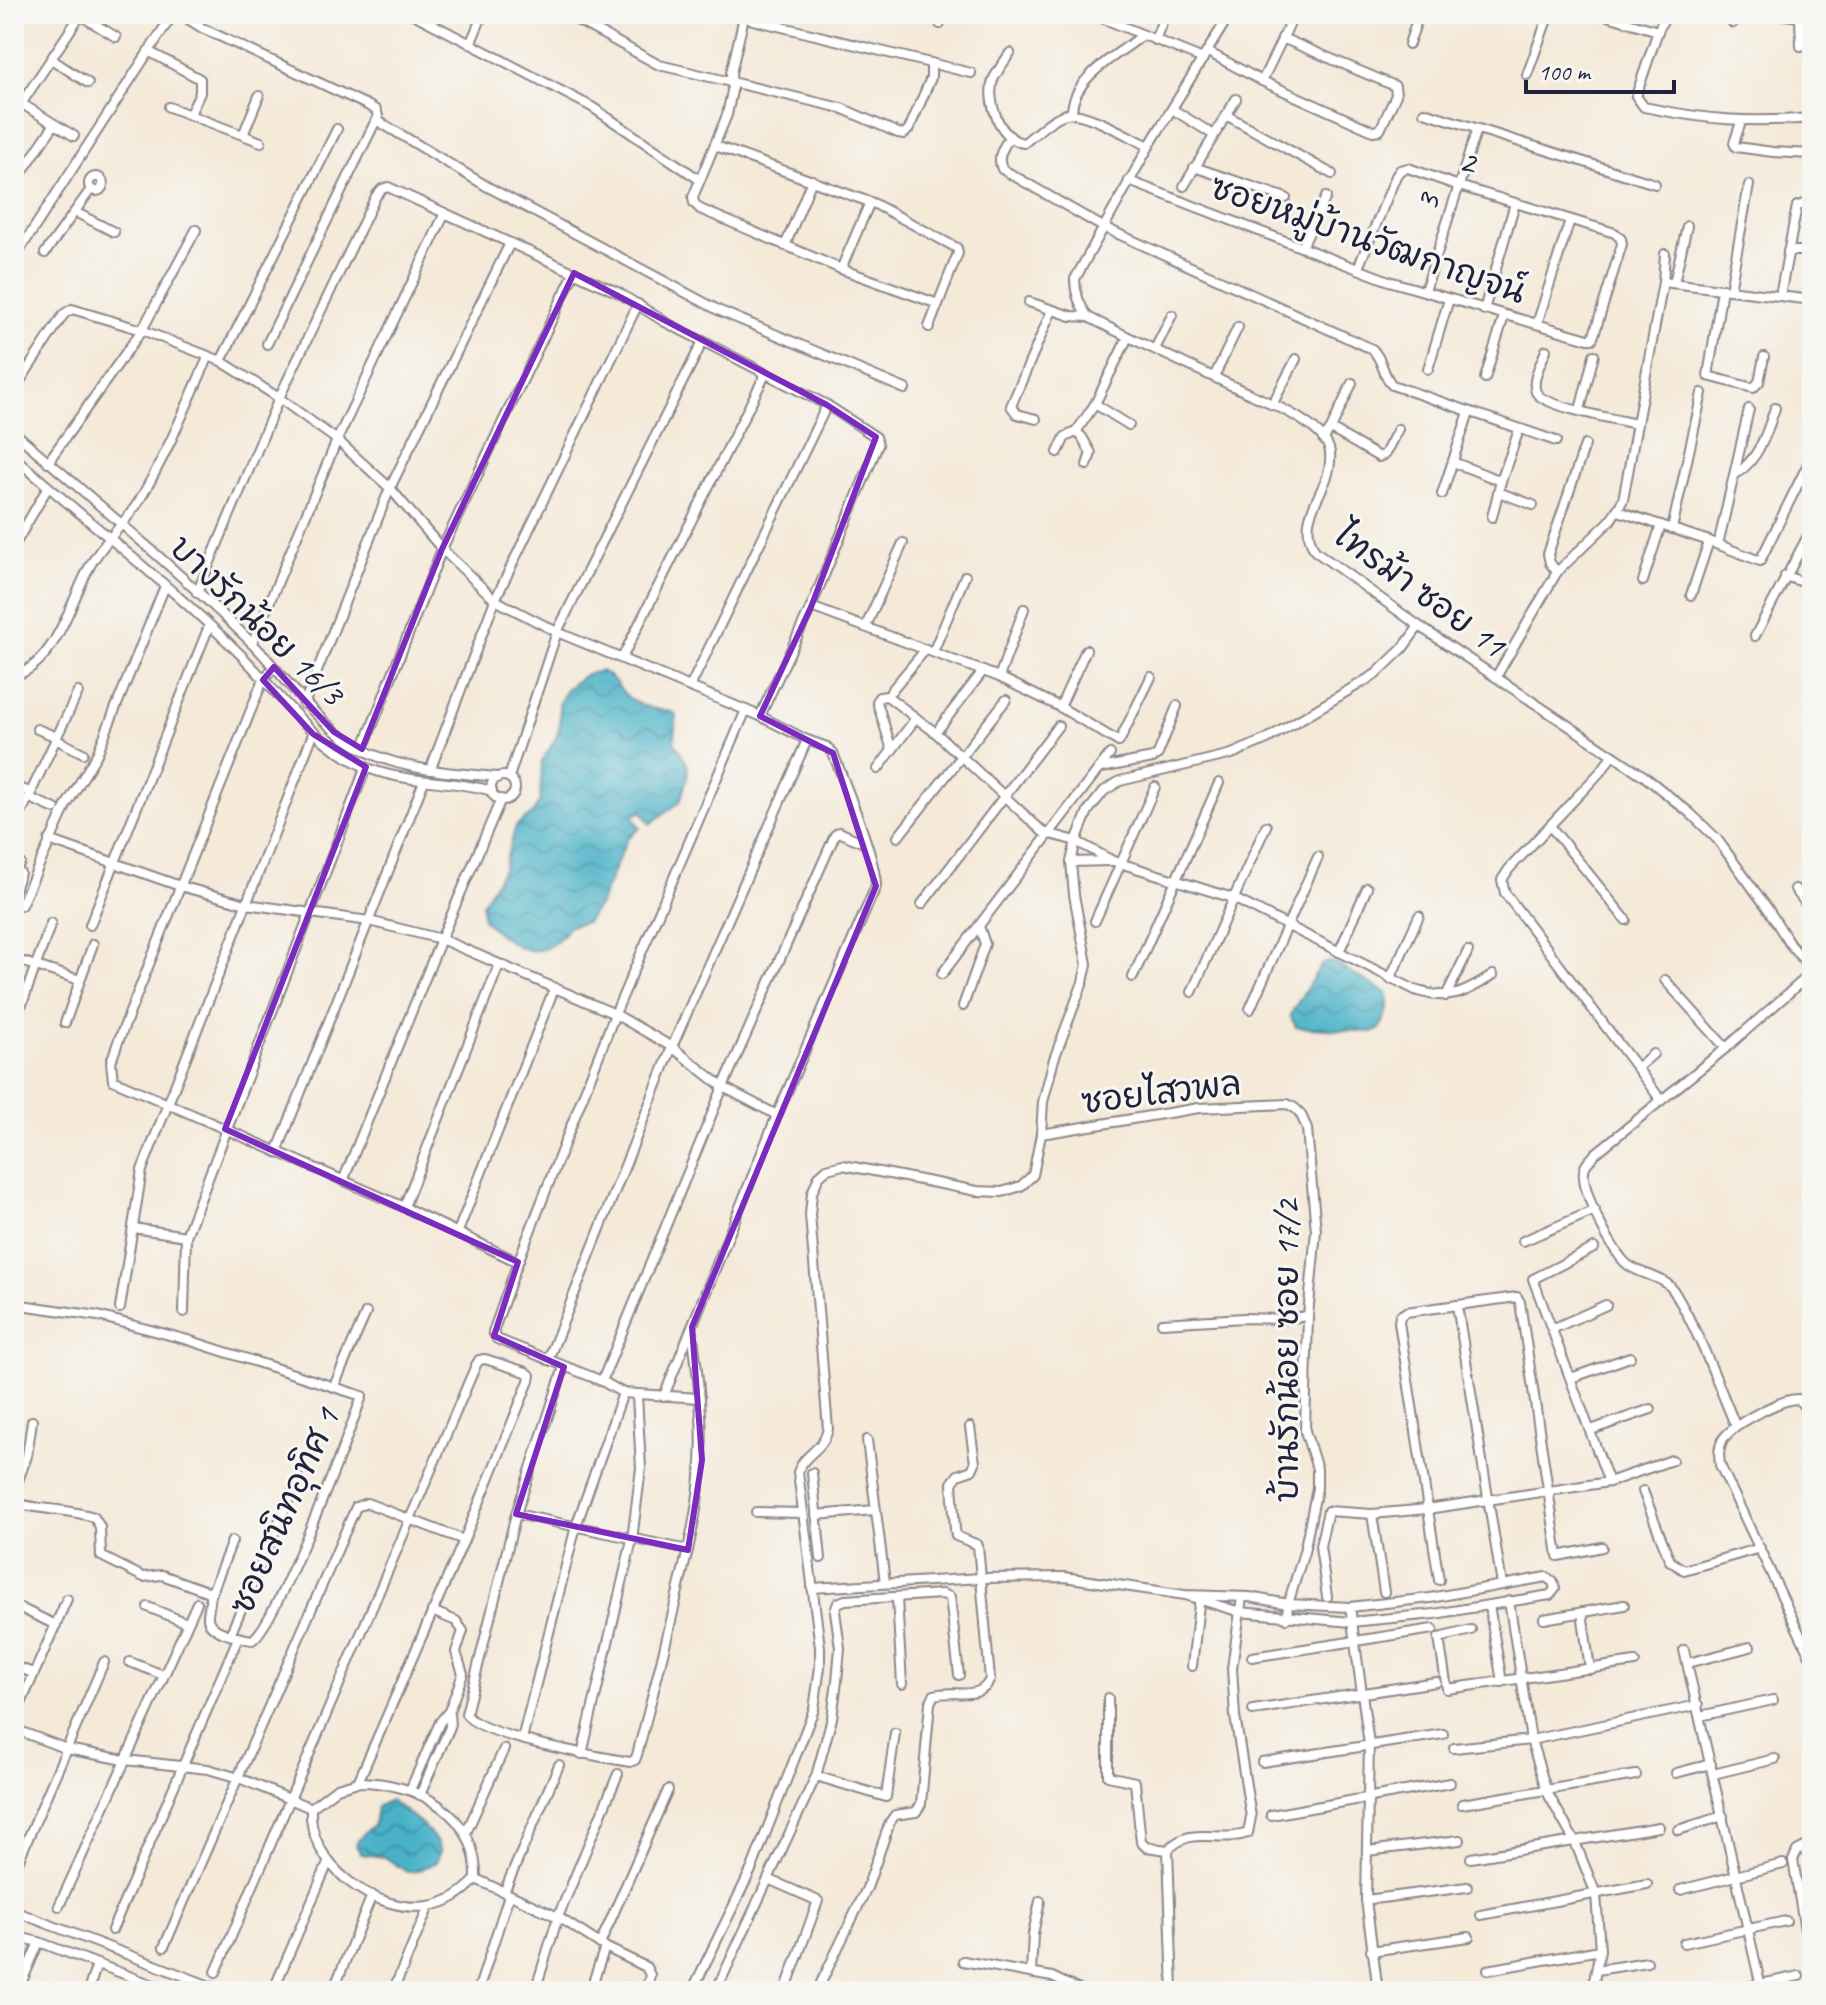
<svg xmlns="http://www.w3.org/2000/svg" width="1826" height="2005" font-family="Caveat,'Playpen Sans Thai',sans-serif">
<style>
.water{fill:url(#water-waves);stroke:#366a82;stroke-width:2}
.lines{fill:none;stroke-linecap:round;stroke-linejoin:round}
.street-casing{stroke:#8c868a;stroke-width:12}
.street{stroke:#fff;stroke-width:8}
.marked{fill:none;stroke:#7b2cbf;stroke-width:6;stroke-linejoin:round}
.labels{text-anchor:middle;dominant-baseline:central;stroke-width:6;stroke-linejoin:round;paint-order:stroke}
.street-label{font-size:34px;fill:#22223b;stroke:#f6f6f2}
</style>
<defs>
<pattern id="water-waves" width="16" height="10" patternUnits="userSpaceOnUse" patternTransform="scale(2)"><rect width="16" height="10" fill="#49b2c8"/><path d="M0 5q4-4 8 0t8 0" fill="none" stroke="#3c90a4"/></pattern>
</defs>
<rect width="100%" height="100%" fill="#f6f6f2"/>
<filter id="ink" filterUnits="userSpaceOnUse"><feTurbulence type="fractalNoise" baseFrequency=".0125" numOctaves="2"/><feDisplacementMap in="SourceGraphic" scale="16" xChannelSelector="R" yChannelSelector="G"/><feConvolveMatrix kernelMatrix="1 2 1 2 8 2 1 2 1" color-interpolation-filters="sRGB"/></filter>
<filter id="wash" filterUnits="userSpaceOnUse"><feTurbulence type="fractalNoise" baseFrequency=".006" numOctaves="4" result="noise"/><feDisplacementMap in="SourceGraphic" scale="32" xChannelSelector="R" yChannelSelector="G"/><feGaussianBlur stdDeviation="1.8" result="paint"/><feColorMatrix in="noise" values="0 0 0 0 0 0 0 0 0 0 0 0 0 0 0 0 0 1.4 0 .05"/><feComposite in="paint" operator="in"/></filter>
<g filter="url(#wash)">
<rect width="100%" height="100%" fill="#f5e9d8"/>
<!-- water -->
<g class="water">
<path d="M601,671C619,680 616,688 629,698C642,708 658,709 673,712L676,716L674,741L688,765L687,779L680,802L650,824L642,811L633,816L640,828L627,839L600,903L586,922L569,926C541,969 512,948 483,919L482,904L503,869L516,826L533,813L540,800L542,761L556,738L560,724L559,705L566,689L586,674Z"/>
<polygon points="1326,962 1334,963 1388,994 1388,1010 1380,1029 1372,1032 1296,1027 1290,1015 1321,965"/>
<path d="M390,1800C409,1814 432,1828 441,1851L436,1862L418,1871L407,1872L385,1857L362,1854L356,1846L358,1840L374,1824L377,1807Z"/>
</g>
</g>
<g filter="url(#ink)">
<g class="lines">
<defs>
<g id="street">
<polyline points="180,14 202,28 367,105 376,110 378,116 267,344"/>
<polyline points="413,14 592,107 700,180"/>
<polyline points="566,14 659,65 841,108 898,133 904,134 909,129 931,78 931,63"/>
<polyline points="729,14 971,73"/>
<polyline points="1092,14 1203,59"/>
<path d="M1230,14L1149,146L1075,279C1075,294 1079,305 1088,317C1137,342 1188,365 1237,388C1261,399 1287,409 1309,425C1317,431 1329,442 1330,453C1334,490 1293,513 1315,551L1419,626L1644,776L1690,813L1717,839L1768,909L1790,944L1806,963L1808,976"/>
<polyline points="1601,14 1658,31"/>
<path d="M1666,14L1658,31L1636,96L1644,107C1706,120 1748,123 1812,118"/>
<polyline points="1779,14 1812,19"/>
<polyline points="80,15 116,37"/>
<polyline points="1001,15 1001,14"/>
<polyline points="744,17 731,73 732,91 727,115 693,197 694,203 700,209 841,269 938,304"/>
<polyline points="1800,18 1801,46"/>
<polyline points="1733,23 1735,14"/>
<polyline points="940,24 941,14"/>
<polyline points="1155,40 1164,17"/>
<polyline points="471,42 483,14"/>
<polyline points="1409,44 1419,14"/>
<polyline points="148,51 200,79 200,93 190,114"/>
<polyline points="1208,52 1262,81 1373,131 1380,130 1396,95 1395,86 1282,38"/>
<path d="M1010,53C1005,61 997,71 993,80C986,101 1000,140 1024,143C1037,133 1051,118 1066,114C1084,110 1131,138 1149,146"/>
<polyline points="51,59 88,83"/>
<polyline points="1527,75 1549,14"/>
<polyline points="1262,81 1294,15"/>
<polyline points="14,99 74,136"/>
<polyline points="21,104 81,14"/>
<polyline points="169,107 261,142"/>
<polyline points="1172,109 1214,135"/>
<polyline points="1424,112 1655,184"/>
<path d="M1072,113C1072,77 1118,55 1143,35"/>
<polyline points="1226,115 1332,174"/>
<polyline points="378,121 488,187 720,311 905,389"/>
<polyline points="1741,122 1734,143 1736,147 1773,152 1812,154"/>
<polyline points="243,135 259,96"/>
<path d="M1010,136C1004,147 996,156 1002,169L1103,227L1372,349C1383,359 1382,374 1392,385L1556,441"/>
<polyline points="716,146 875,204 957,248 958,253 929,327"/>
<polyline points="1194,167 1286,198"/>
<circle cx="96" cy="184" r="7"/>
<polyline points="1129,181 1389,281 1588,339 1592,339 1594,335 1622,244 1621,239 1615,233 1459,186 1408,168 1400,170 1396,176 1358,268"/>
<polyline points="14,184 54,125"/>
<polyline points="1184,186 1236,99"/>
<polyline points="75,212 114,232"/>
<polyline points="785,246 812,180"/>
<polyline points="1302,247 1326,197"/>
<polyline points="1788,251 1812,251"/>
<polyline points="45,253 91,189"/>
<polyline points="14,259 173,14"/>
<polyline points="841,269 870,202"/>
<polyline points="1663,282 1812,300"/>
<polyline points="1674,283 1687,226"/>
<polyline points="1722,289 1708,376 1753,388 1759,382 1764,357"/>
<polyline points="1730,290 1749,185"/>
<polyline points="1425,291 1477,129"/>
<polyline points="1780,296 1797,206 1812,202"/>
<polyline points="1029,302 1071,316 1088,317"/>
<polyline points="1484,310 1515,203"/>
<polyline points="1537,324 1570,220"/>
<polyline points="1155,349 1172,315"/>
<path d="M1546,350C1542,362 1531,379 1536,392C1543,407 1620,420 1637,424"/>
<polyline points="221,361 337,129"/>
<polyline points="1428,369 1449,299"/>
<polyline points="1214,377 1238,327"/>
<polyline points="1485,378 1504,316"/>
<path d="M14,390L64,314L72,309L142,330L221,361L279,398L337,440L390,488L442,549L495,600L557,632L760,716L807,740L827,747L833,753C844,782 876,858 876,886L777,1115L664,1396"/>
<polyline points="1095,404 1129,425"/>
<polyline points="1272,405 1296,359"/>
<polyline points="1580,410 1594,355"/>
<polyline points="1036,419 1017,414 1011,406 1052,310"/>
<polyline points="1331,429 1379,457 1385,454 1398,429"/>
<path d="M14,432C94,501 177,569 252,643C291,682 319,730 372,754C409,771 457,773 498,777"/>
<polyline points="1323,439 1331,429 1352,383"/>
<polyline points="1058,452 1065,437 1076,432"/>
<path d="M14,457C89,523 169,584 240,654C280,694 309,739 361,765C403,785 449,778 492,791"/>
<polyline points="48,462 142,330 196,230"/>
<polyline points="1453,462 1501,481"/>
<polyline points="1087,465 1091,453 1082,437 1076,432 1095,404 1128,337"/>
<path d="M1736,474C1759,459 1767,433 1775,408"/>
<polyline points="1498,492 1533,505"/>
<polyline points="1442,494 1469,412"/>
<polyline points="1618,511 1709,541 1760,561 1812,456"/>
<polyline points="1492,517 1501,481 1519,430"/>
<polyline points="1672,529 1702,393"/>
<polyline points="1718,545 1749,409"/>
<polyline points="14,546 48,487"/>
<polyline points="1557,572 1550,563 1548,554 1585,445"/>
<polyline points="1785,576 1812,585"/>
<polyline points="1643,581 1661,525"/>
<polyline points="197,593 279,398 376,196 382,189 388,187 619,293 665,322 827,405 876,437 878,445 811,607 760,716"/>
<polyline points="1691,595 1709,541"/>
<polyline points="811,607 999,677 1060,707 1119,742 1151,677"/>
<polyline points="866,626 903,543"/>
<polyline points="1755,636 1812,528"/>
<polyline points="252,644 337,440 445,213"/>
<polyline points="933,652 965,576"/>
<polyline points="622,658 765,375"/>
<polyline points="274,667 263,680 118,1042 111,1062 113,1080 404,1207 518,1262 493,1332 497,1339 602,1381 623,1393 700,1398"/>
<path d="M14,676C57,663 70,601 91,564C104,541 125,524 139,501C166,456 186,406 208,358"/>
<polyline points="999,677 1024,609"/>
<polyline points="1496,677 1557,572 1610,521 1623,500 1663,282 1665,254"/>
<polyline points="690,687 827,405"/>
<polyline points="891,691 926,649"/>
<polyline points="304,704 390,488 510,243"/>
<polyline points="1060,707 1086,650"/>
<polyline points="940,727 983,671"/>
<polyline points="37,729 57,737"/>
<polyline points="57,740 83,753"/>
<polyline points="363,749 442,549 574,273"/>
<path d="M892,750L877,702L879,697L887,696L936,733L1043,832L1076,841L1113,861L1233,898L1415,990C1449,1001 1463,995 1493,975"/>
<polyline points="1612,755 1603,769 1509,869 1502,880 1505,893 1661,1100"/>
<polyline points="431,768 495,600 638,304"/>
<polyline points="1101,768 1153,758 1158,754 1177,706"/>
<polyline points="878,769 916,718"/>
<circle cx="503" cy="788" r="12"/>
<polyline points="509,777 557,632 703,341"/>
<polyline points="14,786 32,793"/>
<polyline points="30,798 55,809"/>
<polyline points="1551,827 1626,920"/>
<polyline points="14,828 78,692"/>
<polyline points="898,837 1006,700"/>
<polyline points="49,840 180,886 246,904 369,921 441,939 615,1014 672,1047 723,1087 777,1115"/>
<polyline points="14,860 20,863"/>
<polyline points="1071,862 1111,861"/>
<polyline points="1795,889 1812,912"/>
<polyline points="14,890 20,873"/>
<polyline points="922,904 1058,726"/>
<polyline points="21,905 66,806 97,754 165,586"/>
<polyline points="1095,921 1155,787"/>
<polyline points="90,925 209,626"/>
<polyline points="1339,952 1367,888"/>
<polyline points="14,959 80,980"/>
<polyline points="942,974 1110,754"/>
<polyline points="1133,977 1219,783"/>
<polyline points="1390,979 1419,916"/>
<polyline points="1665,980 1726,1048"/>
<polyline points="1192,992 1266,826"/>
<polyline points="1446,996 1468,951"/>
<polyline points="22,1004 51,923"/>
<polyline points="963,1006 985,944 979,926"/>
<polyline points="1250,1009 1318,857"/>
<polyline points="65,1023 93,944"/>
<polyline points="1638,1067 1653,1054"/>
<path d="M1041,1134L1199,1108L1287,1104C1300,1109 1302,1116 1307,1129L1316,1231L1308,1316L1305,1431L1317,1469V1488L1304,1552L1288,1604L1287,1618"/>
<polyline points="277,1152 424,781"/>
<polyline points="343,1181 441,939 501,799"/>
<polyline points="404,1207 499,965"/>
<polyline points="133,1228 186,1236"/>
<polyline points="457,1234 554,989"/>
<polyline points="1523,1241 1595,1210"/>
<polyline points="1594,1248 1533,1279 1609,1482"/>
<polyline points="518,1262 615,1014 746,710"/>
<path d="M14,1304L98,1316L188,1340L362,1396C349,1433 276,1626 252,1640C241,1638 209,1633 208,1618C207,1608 213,1602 209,1592L162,1575L143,1577L101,1556L100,1527L94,1517C68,1509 41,1510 14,1503"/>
<polyline points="1457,1305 1502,1585"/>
<polyline points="120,1308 142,1170 313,734"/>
<polyline points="184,1312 186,1236 366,767"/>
<polyline points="1162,1323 1244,1318 1282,1319 1308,1316"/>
<polyline points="1552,1329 1606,1305"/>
<polyline points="548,1360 672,1047 807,740"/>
<path d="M564,1367L516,1514L466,1714C478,1736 601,1757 630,1762L635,1760L637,1755C651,1702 665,1648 677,1595C688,1551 699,1507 701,1462C704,1418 697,1372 692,1328"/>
<polyline points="1571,1378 1630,1357"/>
<polyline points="602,1381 723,1087 835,835 839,832 864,843"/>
<polyline points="334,1386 366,1313"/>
<path d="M1812,1416L1798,1399C1780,1399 1734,1424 1723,1439C1718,1448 1719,1456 1720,1465L1812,1660"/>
<path d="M1736,1427C1717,1382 1700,1334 1675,1293C1666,1276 1643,1276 1628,1265C1613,1254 1577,1186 1585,1167C1586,1163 1593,1157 1596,1153L1726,1048L1808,976"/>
<polyline points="1591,1430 1651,1409"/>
<polyline points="867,1440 885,1582"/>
<polyline points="812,1473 821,1558"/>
<polyline points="1643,1491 1670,1561 1684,1570 1760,1548"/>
<polyline points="14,1492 27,1456 32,1421"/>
<polyline points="756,1512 802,1513"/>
<polyline points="516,1514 688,1550"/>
<polyline points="1372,1514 1384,1592"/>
<polyline points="816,1515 875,1510"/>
<polyline points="1439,1580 1399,1322 1400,1316 1406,1312 1517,1297 1520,1302 1558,1556 1602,1547"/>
<polyline points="812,1588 982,1578 1064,1577 1185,1595 1240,1612 1351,1622 1434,1614 1550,1595 1555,1589 1553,1582 1546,1577 1430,1598 1350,1607 1288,1604 1249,1597 1185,1595"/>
<polyline points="211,1595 232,1541"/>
<polyline points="1327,1597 1320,1546 1328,1511 1372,1514 1427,1509 1609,1482 1672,1460"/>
<polyline points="897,1598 902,1684"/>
<polyline points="1509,1601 1531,1740 1547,1792 1575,1842 1596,1894 1600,1950 1592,1991"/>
<polyline points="1489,1605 1502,1682"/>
<polyline points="148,1607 187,1623"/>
<polyline points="1350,1607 1369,1744 1366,1900 1378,1991"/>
<polyline points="20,1608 56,1625"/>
<polyline points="1582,1612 1590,1669"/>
<polyline points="1544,1619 1624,1605"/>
<polyline points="1471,1630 1439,1638 1447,1689 1635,1662"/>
<polyline points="230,1635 298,1478"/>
<polyline points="1684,1650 1762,1991"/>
<polyline points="1252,1657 1433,1629"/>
<polyline points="130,1662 163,1675"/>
<polyline points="1688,1663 1750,1647"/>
<polyline points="14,1666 33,1673"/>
<polyline points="1192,1666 1200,1596"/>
<polyline points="1108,1698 1108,1776 1135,1782 1141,1842 1146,1847 1168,1850"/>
<polyline points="1253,1710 1436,1682"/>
<polyline points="1700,1716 1773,1700"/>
<polyline points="14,1719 67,1599"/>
<polyline points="14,1729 67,1749 125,1760 208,1769 239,1778 311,1808"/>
<polyline points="522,1739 576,1526 623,1393"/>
<polyline points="1454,1748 1531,1740 1698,1705"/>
<polyline points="582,1754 632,1540 641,1468 637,1395"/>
<polyline points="1262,1762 1443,1734"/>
<polyline points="1676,1773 1711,1764"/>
<polyline points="1713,1774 1775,1759"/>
<polyline points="816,1776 886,1797 895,1733"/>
<path d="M358,1782C417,1782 478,1814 476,1879C463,1893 448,1903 429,1906C375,1914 307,1864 311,1808L337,1788Z"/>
<polyline points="410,1790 440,1722 449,1711 463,1674 456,1652 463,1631 456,1621 432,1611"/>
<polyline points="420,1795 450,1727 449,1712"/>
<polyline points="1462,1804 1636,1775"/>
<polyline points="1271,1815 1450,1783"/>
<polyline points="1678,1830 1723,1816"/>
<polyline points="466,1833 504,1749"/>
<polyline points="1812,1843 1797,1851 1793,1860 1812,1971"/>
<polyline points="1367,1851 1460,1840"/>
<polyline points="1471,1858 1659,1827"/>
<polyline points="14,1871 104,1662"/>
<polyline points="476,1879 558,1917 605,1947 646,1967 650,1975 646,1991"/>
<polyline points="768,1879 818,1901 785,1991"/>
<polyline points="1680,1890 1783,1864"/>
<polyline points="504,1892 559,1765"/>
<polyline points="1366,1900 1467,1887"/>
<polyline points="59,1906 197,1603"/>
<polyline points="14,1911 223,1991"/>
<polyline points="1481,1915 1647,1884"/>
<polyline points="112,1930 238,1638"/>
<polyline points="14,1936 39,1942 169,1991"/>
<polyline points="1684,1943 1786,1921"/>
<polyline points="600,1944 668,1790"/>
<polyline points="164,1947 356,1507 367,1503 464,1540"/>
<polyline points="1371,1951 1469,1937"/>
<polyline points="963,1961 1052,1977 1081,1991"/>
<polyline points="1488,1970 1600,1950"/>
<polyline points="1597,1970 1647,1962"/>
<polyline points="216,1972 476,1365 479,1360 485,1359 526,1372 530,1375 529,1381 464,1540 358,1782"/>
<polyline points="1031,1973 1033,1934 1040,1901"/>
<polyline points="276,1984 328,1863"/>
<polyline points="18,1991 39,1942"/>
<polyline points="88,1991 97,1964"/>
<polyline points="333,1991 372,1895"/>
<polyline points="393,1991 429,1906"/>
<polyline points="478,1991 509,1895"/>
<polyline points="535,1991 558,1917 618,1774"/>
<polyline points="590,1991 605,1947"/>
<path d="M692,1991L752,1868L814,1709L820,1667V1647L798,1472C804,1453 823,1451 828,1429L810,1215L812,1193L819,1176L827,1169L843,1165L977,1191L1002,1192L1021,1186L1033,1175L1041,1134L1043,1102L1054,1059L1083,982L1087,964L1074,895L1071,862L1076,841L1088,811L1104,791L1120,781L1232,754L1267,739L1376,674L1403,648L1419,626"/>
<polyline points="716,1991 816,1776 832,1718 837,1681 840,1648 835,1611 838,1603 845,1600 942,1594 950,1597 959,1675"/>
<path d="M817,1991L867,1888L890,1822L895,1815L916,1812L921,1804L930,1703L934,1695C953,1689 981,1702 990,1679L978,1545L956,1536L955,1530L952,1483L958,1475L972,1470L975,1463L970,1427"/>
<path d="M1173,1991L1168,1850C1192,1824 1219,1844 1248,1833L1251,1817L1235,1716L1232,1668L1242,1597"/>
<polyline points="1479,1991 1481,1991"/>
<polyline points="1727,1991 1799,1976"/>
</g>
</defs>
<!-- street casing -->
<use href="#street" class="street-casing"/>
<!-- street -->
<use href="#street" class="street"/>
</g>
</g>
<!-- marked area -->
<path class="marked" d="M574,273L827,405L876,437L811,607L760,716L833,753L876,886L692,1327L702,1460L688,1550L516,1514L564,1367L494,1336L518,1262L225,1129L366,767L313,734L263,680L274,667L334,732L362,749L442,549Z"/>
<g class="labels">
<!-- street labels -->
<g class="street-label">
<text transform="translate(1468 161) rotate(18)">2</text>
<text transform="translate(1427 202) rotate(-72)">3</text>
<text transform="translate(1368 239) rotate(19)">ซอยหมู่บ้านวัฒกาญจน์</text>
<text transform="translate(1420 590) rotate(36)">ไทรม้า ซอย 11</text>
<text transform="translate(257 620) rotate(44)">บางรักน้อย 16/3</text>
<text transform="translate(1161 1092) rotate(-7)">ซอยไสวพล</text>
<text transform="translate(1286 1351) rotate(-90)">บ้านรักน้อย ซอย 17/2</text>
<text transform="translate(284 1511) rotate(-66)">ซอยสนิทอุทิศ 1</text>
</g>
</g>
<!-- margin -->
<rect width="1826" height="2005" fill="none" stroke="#f6f6f2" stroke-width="48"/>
<!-- scale -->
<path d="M1526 80v12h148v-12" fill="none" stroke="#22223b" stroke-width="4"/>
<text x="1538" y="80" font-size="24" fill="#22223b" stroke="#f6f6f2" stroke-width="6" paint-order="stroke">100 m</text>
</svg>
